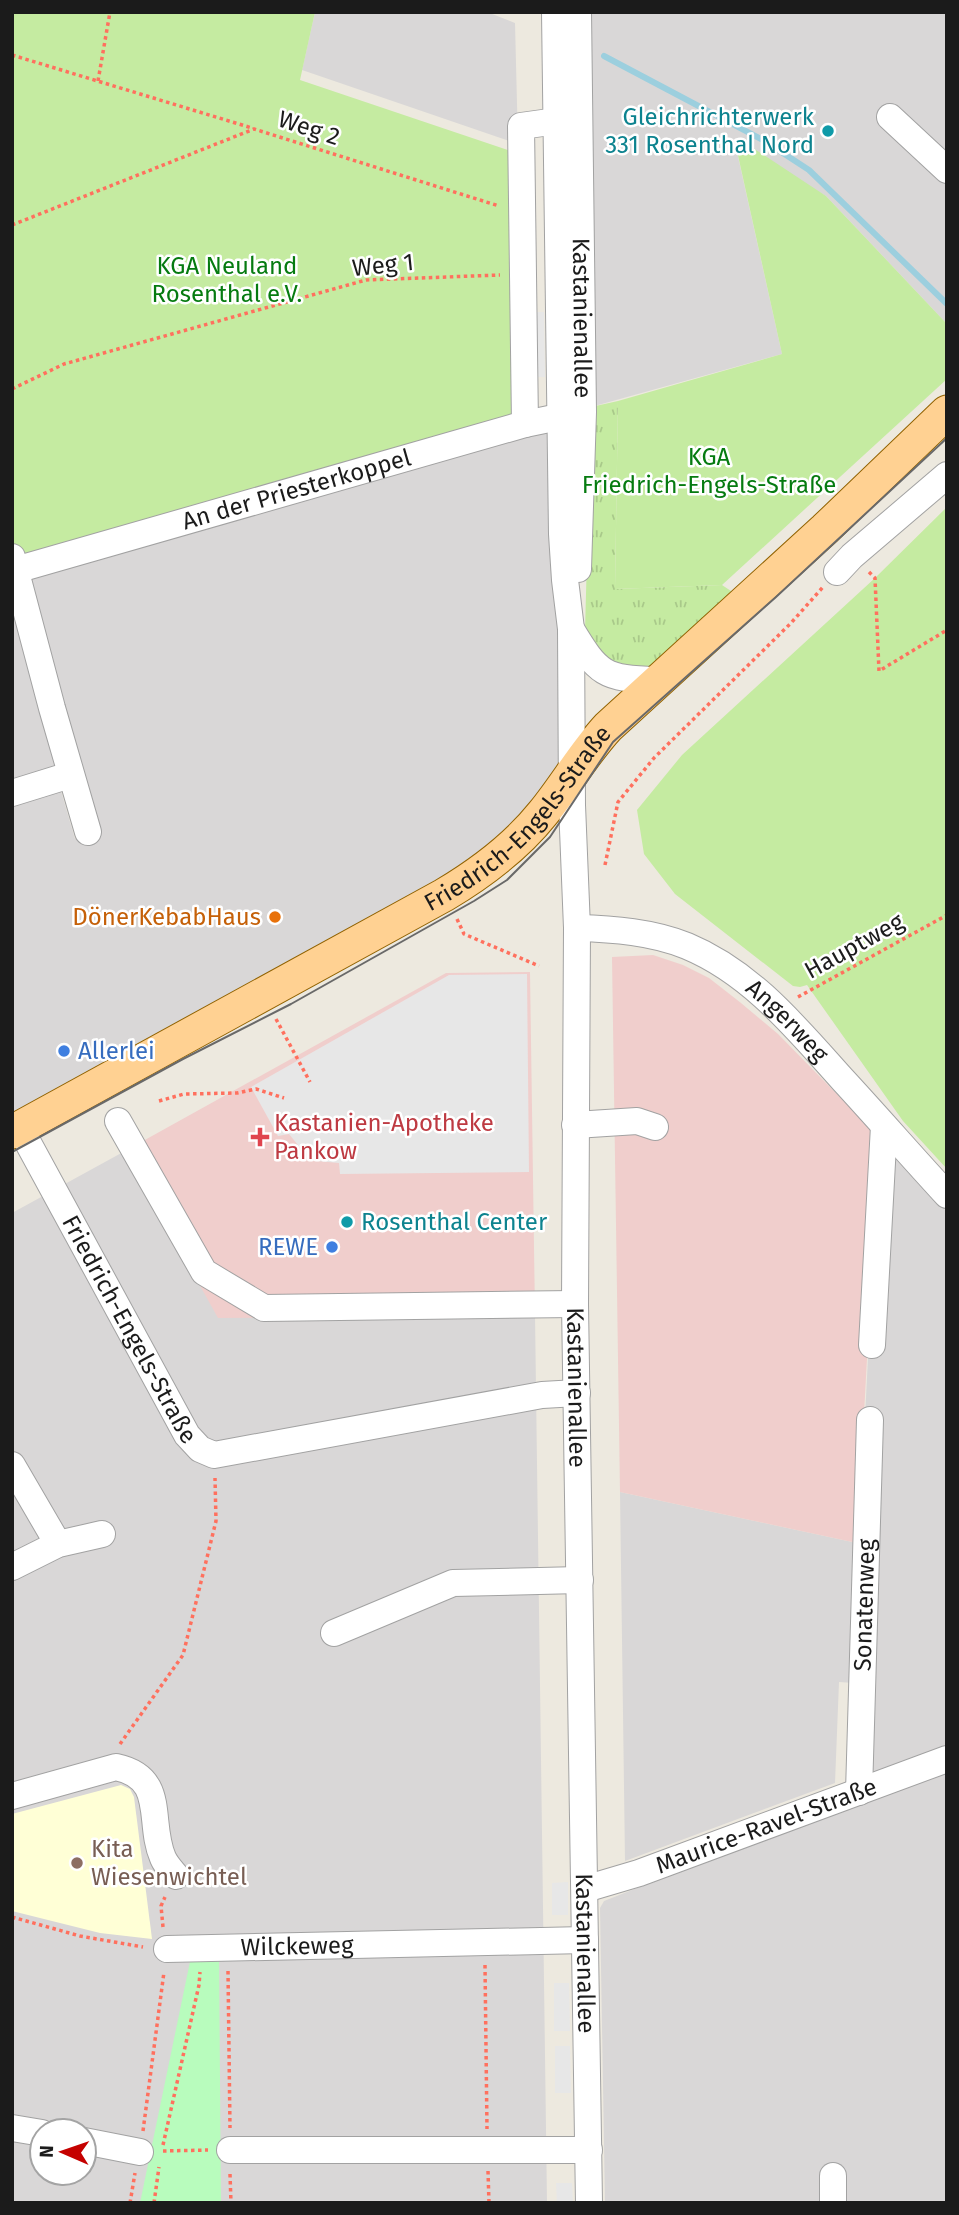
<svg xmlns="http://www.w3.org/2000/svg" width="959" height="2215" font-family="'Fira Sans',sans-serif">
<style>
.residential{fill:#d9d7d7;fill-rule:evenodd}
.commercial{fill:#f0cecc}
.education{fill:#ffffd6}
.grass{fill:url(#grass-tufts)}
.park{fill:#b8fcbd}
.garden{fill:#c5eba1}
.parking{fill:#e7e7e7}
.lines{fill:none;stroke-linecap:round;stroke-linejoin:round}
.stream{stroke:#9ccfde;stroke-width:6}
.minor-casing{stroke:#a2a2a2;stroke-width:28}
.major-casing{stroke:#916200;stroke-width:35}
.path{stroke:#ff705e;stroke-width:3.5;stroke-dasharray:3.5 3.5;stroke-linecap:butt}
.minor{stroke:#fff;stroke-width:26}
.major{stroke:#ffd192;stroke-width:33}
.tram{stroke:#696969;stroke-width:2}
.culture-dot{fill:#0f9aa8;stroke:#fff;stroke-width:2.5}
.food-dot{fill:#e8710a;stroke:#fff;stroke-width:2.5}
.shop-dot{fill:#3f7fe0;stroke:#fff;stroke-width:2.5}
.health-dot{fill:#e0444e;stroke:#fff;stroke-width:2.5}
.education-dot{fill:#8d6e63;stroke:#fff;stroke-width:2.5}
.labels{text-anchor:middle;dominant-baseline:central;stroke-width:5;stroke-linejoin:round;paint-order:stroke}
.culture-label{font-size:24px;fill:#0d838f;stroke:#fff;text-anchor:end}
.street-label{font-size:24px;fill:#1b1b1b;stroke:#fff}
.park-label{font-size:24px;fill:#067b10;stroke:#fff}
.food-label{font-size:24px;fill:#c56008;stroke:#fff;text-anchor:end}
.shop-label{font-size:24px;fill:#366cbe;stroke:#fff;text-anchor:start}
.health-label{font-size:24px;fill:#be3a42;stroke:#fff;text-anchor:start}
.education-label{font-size:24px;fill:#785e54;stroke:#fff;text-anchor:start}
</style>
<defs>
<pattern id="grass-tufts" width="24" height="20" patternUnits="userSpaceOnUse" patternTransform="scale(1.75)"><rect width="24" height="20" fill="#c5eba1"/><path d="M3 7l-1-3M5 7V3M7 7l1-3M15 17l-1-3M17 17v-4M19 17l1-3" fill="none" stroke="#a9c98a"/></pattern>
</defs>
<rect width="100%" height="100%" fill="#ede9df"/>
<!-- residential -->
<g class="residential">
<polygon points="315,12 487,12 515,23 518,144 302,70"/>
<polygon points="584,12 947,12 947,324 826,196 735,143 782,354 591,407"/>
<polygon points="544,428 558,445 559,767 501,847 12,1126 12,800 61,791 75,839 98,831 25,580"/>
<polygon points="12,597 56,768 12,786"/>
<polygon points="879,1137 947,1212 947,1751 872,1779 862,1478"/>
<path d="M125,1151L535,1315L547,2203H12V1213ZM42,2131H84V2173H42Z"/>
<polygon points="620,1492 857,1543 854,1683 839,1682 835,1783 625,1861"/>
<polygon points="947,1766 947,2203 605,2203 600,1908 604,1901"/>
</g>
<!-- commercial -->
<g class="commercial">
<polygon points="653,955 683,965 709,978 741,1003 778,1034 879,1137 857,1543 620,1492 612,957"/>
<polygon points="530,972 535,1315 218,1318 125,1151 446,973"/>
</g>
<!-- education -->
<polygon class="education" points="121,1785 130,1789 134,1797 152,1939 100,1933 12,1911 12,1814"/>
<!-- grass -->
<polygon class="grass" points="618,401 615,589 722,585 734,593 657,670 604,664 585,631 591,407"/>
<!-- park -->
<polygon class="park" points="192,1952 219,1955 221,2203 140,2203"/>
<!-- garden -->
<g class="garden">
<polygon points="12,12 315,12 300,80 517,153 521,419 23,559 12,542"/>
<polygon points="738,138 826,196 947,324 947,379 722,585 615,589 618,401 782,354 735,142"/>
<polygon points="947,507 947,1169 903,1121 807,985 800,987 793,986 675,894 644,854 637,810 682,755 875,578"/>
</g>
<!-- parking -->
<g class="parking">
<polygon points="528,312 544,312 545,377 529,377"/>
<polygon points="527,974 529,1172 340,1174 339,1163 317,1161 302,1150 289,1134 278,1136 251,1087 449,975"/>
<polygon points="568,1882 568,1915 552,1915 552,1883"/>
<polygon points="554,1983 569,1983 570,2031 554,2031"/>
<polygon points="555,2046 570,2046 571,2093 555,2093"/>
<polygon points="556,2183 572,2183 573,2203 557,2203"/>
</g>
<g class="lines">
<!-- stream -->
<polyline class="stream" points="604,56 763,140 809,170 947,304"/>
<defs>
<g id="minor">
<path id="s1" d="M555,12L562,534L565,580L571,629L572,805L577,928L575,1304L589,2203"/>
<path id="s2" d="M578,12L583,412L578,569"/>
<polyline points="890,117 947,170"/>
<polyline points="525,424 521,126 557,121"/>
<polyline points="12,557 52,708 88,832"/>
<path id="s3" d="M12,571L525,424L578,413"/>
<polyline points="837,572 852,556 947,475"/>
<path d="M571,629C598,674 604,679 657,680"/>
<polyline points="12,793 70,775"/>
<path id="s4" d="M577,928C613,929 653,932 687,946C752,973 797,1029 843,1080C878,1118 912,1157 947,1195"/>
<polyline points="118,1121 204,1272 264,1308 575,1304"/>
<polyline points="575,1125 637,1121 655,1127"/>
<path id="s5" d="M20,1128L187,1435L200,1449L214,1455L542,1395L577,1393"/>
<polyline points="872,1345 884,1126"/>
<polyline points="12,1465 58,1544"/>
<polyline points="12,1567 58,1544 102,1534"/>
<polyline points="334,1633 453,1583 580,1580"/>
<path id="s6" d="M859,1792L870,1420"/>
<path d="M12,1796L116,1767C168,1778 147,1822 163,1858C166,1865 172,1871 176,1876"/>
<path id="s7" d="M585,1889L639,1873L947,1759"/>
<path id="s8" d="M167,1949L585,1940"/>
<polyline points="12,2128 42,2133"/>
<polyline points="84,2141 140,2152"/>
<polyline points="230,2150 589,2150"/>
<polyline points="833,2203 833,2176"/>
</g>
<g id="major">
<path id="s9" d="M12,1132L444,895C481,873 515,848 543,813C566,785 583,754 608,727L825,529L947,412"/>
</g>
</defs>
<!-- minor casing -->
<use href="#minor" class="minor-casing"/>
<!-- major casing -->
<use href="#major" class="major-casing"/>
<!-- path -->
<g class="path">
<polyline points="12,55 252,128"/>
<polyline points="98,81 110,12"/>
<polyline points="12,225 254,129 499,206"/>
<polyline points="12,389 64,364 366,280 500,275"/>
<polyline points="869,572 875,578 879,671 947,630"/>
<polyline points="605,865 618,802 654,758 791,623 823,587"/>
<polyline points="457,919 464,934 539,966"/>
<polyline points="798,997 947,915"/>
<polyline points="276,1019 310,1082"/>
<polyline points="159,1101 184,1094 237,1093 256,1089 284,1098"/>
<polyline points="120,1744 183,1655 216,1521 215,1478"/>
<polyline points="12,1917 80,1936 143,1947"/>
<polyline points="163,1927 161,1906 165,1897"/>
<polyline points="485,1965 487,2129"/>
<polyline points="228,1971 230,2128"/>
<polyline points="143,2131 164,1972"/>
<polyline points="163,2145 199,1985 200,1972"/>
<polyline points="163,2151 208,2150"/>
<polyline points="488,2171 489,2203"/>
<polyline points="230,2174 231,2203"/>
<polyline points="130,2203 135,2173"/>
<polyline points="154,2203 159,2167"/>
</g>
<!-- minor -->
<use href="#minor" class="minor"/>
<!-- major -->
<use href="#major" class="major"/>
<!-- tram -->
<polyline class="tram" points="12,1152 183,1059 291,1004 474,901 507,880 550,837 613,742 776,597 947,438"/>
</g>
<!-- markers -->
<g class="culture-dot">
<circle cx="828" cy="131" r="7"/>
<circle cx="347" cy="1222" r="7"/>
</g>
<circle class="food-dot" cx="275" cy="917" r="7"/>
<g class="shop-dot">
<circle cx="64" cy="1051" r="7"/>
<circle cx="332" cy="1247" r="7"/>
</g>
<path class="health-dot" d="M256.5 1126.5h7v7h7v7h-7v7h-7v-7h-7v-7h7z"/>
<circle class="education-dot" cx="77" cy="1863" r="7"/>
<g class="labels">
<!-- culture labels -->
<g class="culture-label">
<text x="814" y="117">Gleichrichterwerk<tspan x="814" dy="28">331 Rosenthal Nord</tspan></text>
<text x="361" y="1222" text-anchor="start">Rosenthal Center</text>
</g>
<!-- street labels -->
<g class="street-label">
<text transform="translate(309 128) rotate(18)">Weg 2</text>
<text transform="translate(383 265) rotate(-6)">Weg 1</text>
<text stroke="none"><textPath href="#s2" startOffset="306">Kastanienallee</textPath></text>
<text stroke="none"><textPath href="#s3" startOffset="296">An der Priesterkoppel</textPath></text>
<text stroke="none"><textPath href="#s9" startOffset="600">Friedrich-Engels-Straße</textPath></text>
<text transform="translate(854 946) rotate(-29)">Hauptweg</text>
<text stroke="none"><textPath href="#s4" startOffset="238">Angerweg</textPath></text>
<text stroke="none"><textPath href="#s5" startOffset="229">Friedrich-Engels-Straße</textPath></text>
<text stroke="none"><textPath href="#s1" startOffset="1376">Kastanienallee</textPath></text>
<text stroke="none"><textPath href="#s6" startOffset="187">Sonatenweg</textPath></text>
<text stroke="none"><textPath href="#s7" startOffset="192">Maurice-Ravel-Straße</textPath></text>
<text stroke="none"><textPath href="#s8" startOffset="130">Wilckeweg</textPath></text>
<text stroke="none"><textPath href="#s1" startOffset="1942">Kastanienallee</textPath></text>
</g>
<!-- park labels -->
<g class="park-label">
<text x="227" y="266">KGA Neuland<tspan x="227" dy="28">Rosenthal e.V.</tspan></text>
<text x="709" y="457">KGA<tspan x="709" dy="28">Friedrich-Engels-Straße</tspan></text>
</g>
<!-- food labels -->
<g class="food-label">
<text x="261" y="917">DönerKebabHaus</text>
</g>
<!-- shop labels -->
<g class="shop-label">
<text x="78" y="1051">Allerlei</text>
<text x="318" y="1247" text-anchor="end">REWE</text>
</g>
<!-- health labels -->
<g class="health-label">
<text x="274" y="1123">Kastanien-Apotheke<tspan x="274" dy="28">Pankow</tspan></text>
</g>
<!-- education labels -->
<g class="education-label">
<text x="91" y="1849">Kita<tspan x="91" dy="28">Wiesenwichtel</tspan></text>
</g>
</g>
<!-- border -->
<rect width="959" height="2215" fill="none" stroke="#1b1b1b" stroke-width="28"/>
<!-- north arrow -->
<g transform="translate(63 2152) rotate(272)"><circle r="33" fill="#ffffff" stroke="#a4a4a4" stroke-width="2"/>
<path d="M0-5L12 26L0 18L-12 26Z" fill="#c50100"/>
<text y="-10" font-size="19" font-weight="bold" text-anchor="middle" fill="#1b1b1b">N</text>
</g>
</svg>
